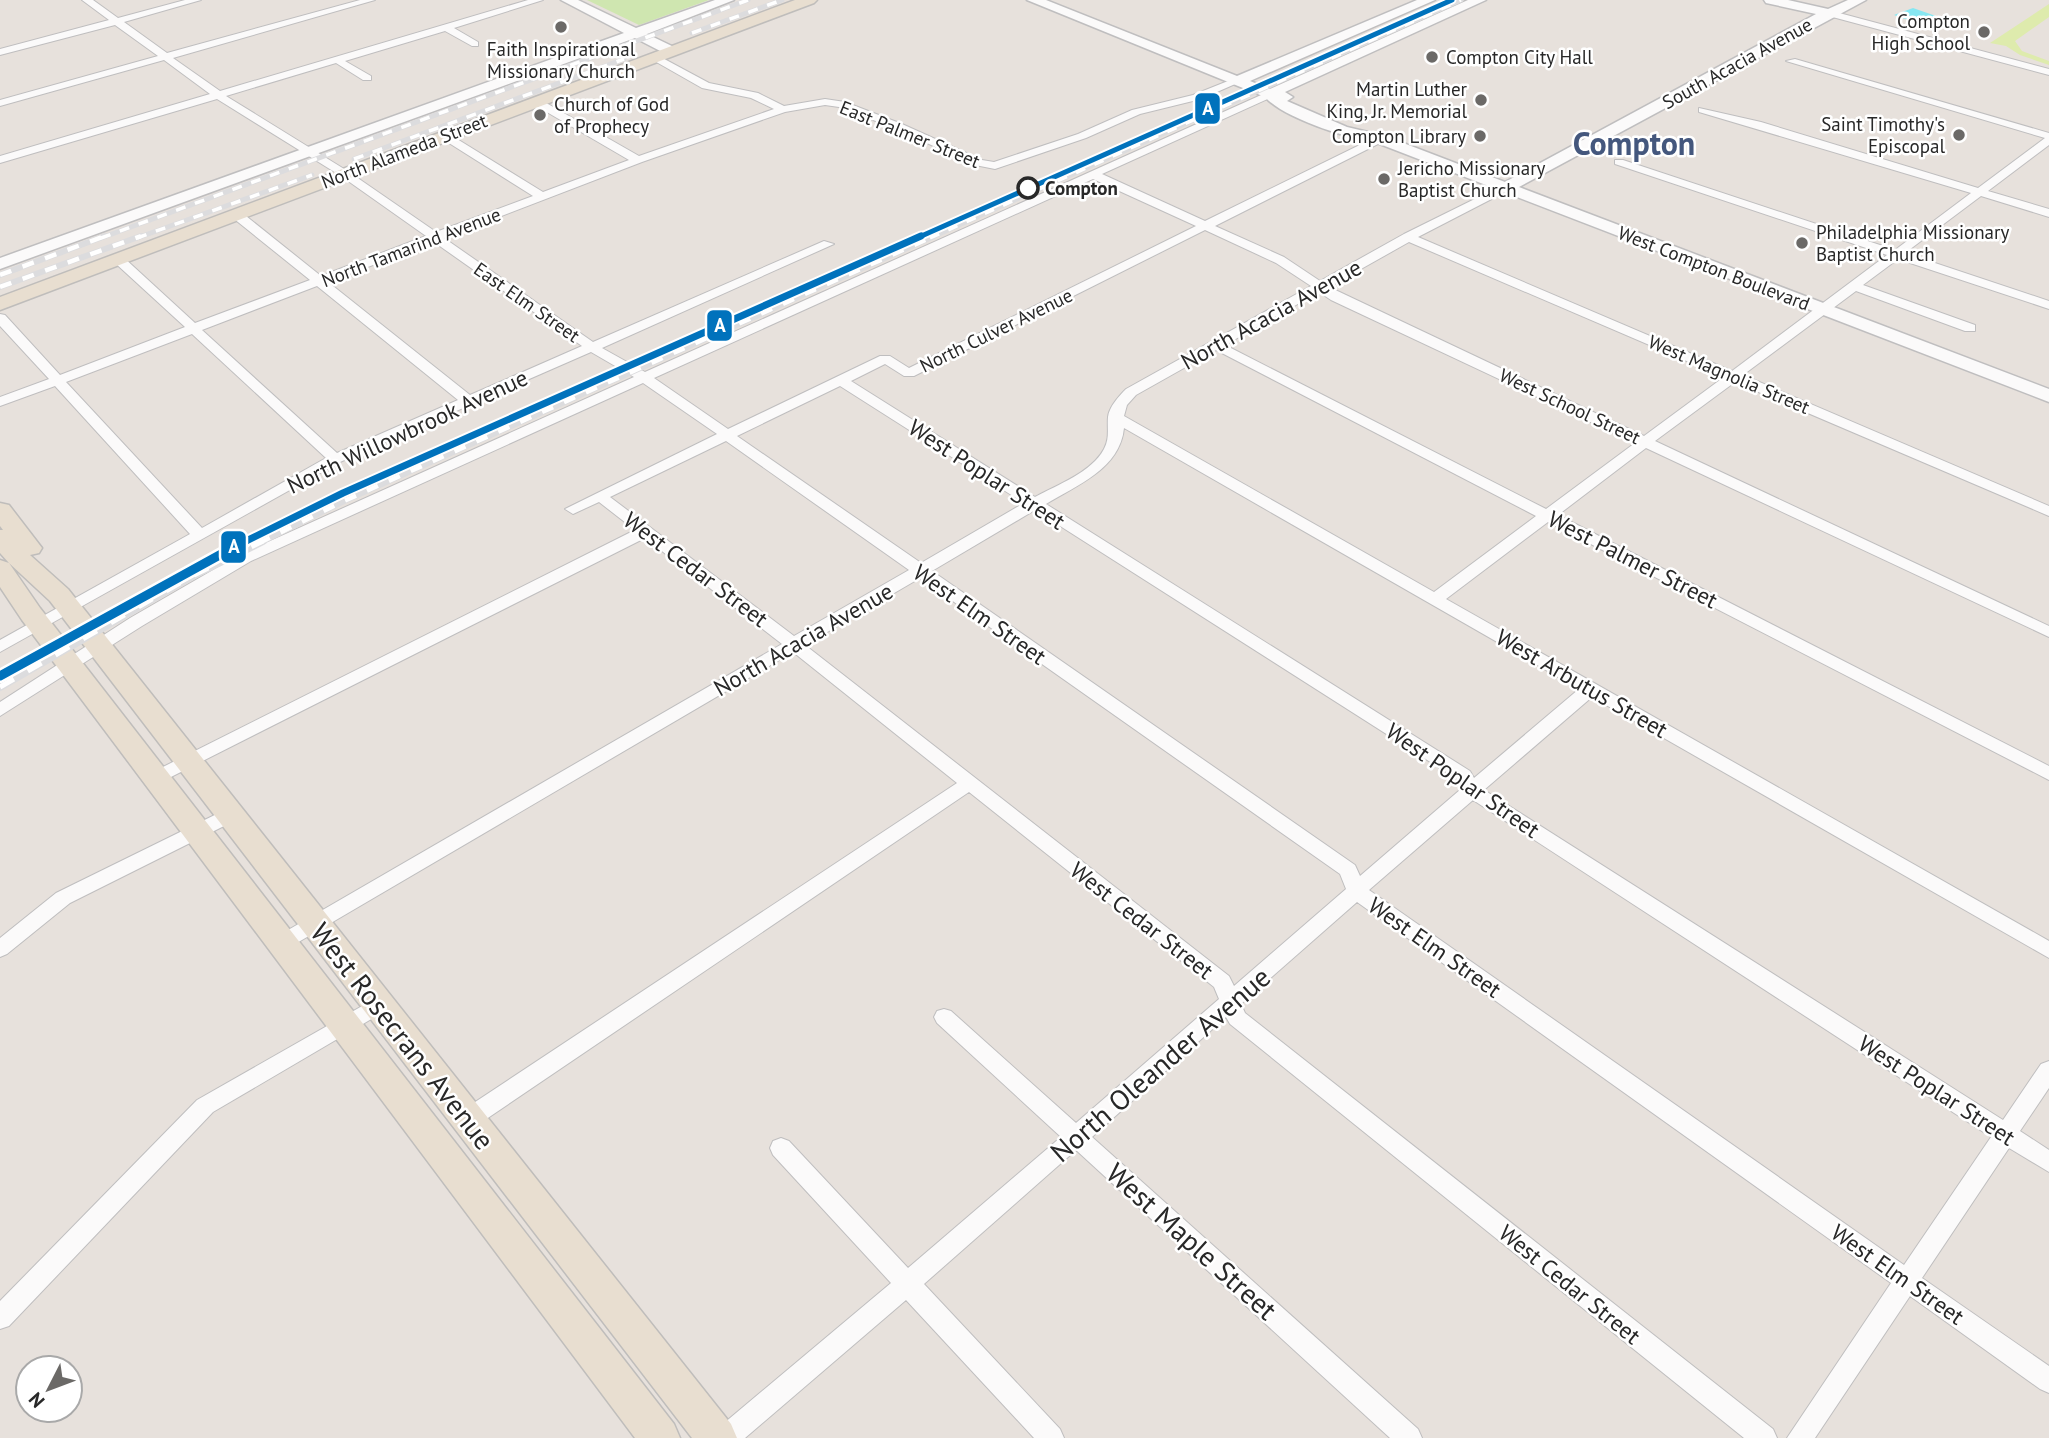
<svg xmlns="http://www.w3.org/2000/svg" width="2049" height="1438" font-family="'PT Sans',sans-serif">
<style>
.green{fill:#cfe6b0}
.pitch{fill:#deebad}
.water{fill:#86e7f2}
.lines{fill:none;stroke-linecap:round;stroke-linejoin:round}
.street-casing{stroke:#bfbebf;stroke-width:2}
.secondary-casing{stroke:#bfbebf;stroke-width:3}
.primary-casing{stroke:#bfbdbb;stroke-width:3}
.street{fill:#fbfafa;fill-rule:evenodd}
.secondary{fill:#fbfafa;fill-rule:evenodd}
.primary{fill:#e8ded0;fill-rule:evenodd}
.tram{stroke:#dcdcde;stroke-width:2}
.rail-far2-casing{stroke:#dcdcde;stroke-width:5}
.rail-far1-casing{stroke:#dcdcde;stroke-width:6}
.rail-casing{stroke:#dcdcde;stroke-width:8}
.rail-far2{stroke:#fff;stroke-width:3.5;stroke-dasharray:10;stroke-linecap:butt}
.rail-far1{stroke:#fff;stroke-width:4.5;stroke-dasharray:12;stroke-linecap:butt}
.rail{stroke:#fff;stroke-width:5;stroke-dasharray:16;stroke-linecap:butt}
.rail-1-far2-casing{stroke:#fff;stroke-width:9}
.rail-1-far1-casing{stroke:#fff;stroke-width:11}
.rail-1-casing{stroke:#fff;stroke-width:14}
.rail-1-far2{stroke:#0072bc;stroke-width:5}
.rail-1-far1{stroke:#0072bc;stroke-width:7}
.rail-1{stroke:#0072bc;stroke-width:9}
.poi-dot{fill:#6b6967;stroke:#fff;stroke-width:2.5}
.stop-dot{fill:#fff;stroke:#282828;stroke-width:3.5}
.labels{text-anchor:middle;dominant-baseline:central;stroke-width:5;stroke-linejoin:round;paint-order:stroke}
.far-poi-label{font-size:19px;fill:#282828;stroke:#fff;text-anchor:end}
.far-street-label{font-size:19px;fill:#282828;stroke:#fff}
.far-stop-label{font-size:19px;font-weight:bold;fill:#282828;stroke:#fff;text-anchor:start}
.street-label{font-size:23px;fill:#282828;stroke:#fff}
.near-street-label{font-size:28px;fill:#282828;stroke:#fff}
.far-town-label{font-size:32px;font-weight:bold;fill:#44577d;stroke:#fff}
.line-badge{stroke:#fff;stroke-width:2.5}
.badge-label{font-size:19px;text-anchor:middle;font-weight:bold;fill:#fff}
</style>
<rect width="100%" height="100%" fill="#e7e1dc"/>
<!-- green -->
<polygon class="green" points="587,0 709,0 639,25"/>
<!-- pitch -->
<polygon class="pitch" points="2049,4 2049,17 2015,41 2022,51 2049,61 2049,65 2020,55 2006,46 1990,43"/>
<!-- water -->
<polygon class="water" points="1913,8 1953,22 1934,29 1894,15"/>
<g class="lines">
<defs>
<g id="street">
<path d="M82,0H93L118,18L185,0H201L124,22L167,53L360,0H375L173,58L220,91L528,0H543L454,28L478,42V46H472L445,31L345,61L371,76V80H363L336,63L226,96L349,172L436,232L533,196L441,138V134H449L543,192L629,160L533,104V100H541L639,156L774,109L751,98L702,88L651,59V55L655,54L709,83L758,93L784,106L825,99L845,102L902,124L982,160L994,162L1078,134L1132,110L1193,95L1233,79L1242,81L1201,99L1140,114L1086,138L995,169L975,165L894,128L839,107L825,105L785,112L642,162L444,238L593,342L824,241L834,244L602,348L645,372L1270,91L1274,92V96L1102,174L1205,221L1376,137H1384V141L1215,226L1284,257L1320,281L1404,234L1501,186H1509V190L1418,237L1732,371L1887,255L1615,164V160H1623L1895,250L1971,193L1699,112V108L1761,122L1978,188L2045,138L1786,61L1795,59L2049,133V145L1988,191L2049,209V217L1981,196L1905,253L2049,301V309L1898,259L1863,285L1975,325V331H1965L1856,291L1743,375L2049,506V516L1735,382L1655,441L2049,626V637L1646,448L1558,515L2049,766V780L1548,522L1446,599L2049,941V958L1592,697L1484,790L2003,1120L2041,1064L2049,1061V1088L2020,1131L2049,1150V1172L2009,1148L1922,1278L2049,1366V1393L2040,1389L1910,1296L1815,1438H1787L1891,1283L1357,902L1241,1004L1245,1013L1773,1429L1777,1438H1744L1230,1024L1226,1017L1092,1137L1418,1429L1422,1438H1390L1076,1150L924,1284L1060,1429L1064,1438H1034L906,1300L745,1438H713L717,1429L891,1283L773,1155L770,1148L773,1141L781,1138L789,1141L908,1268L1061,1137L937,1023L934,1017L937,1011L944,1009L951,1011L1076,1123L1219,999L1214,987L969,792L476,1126L468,1128L460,1126L457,1119L460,1112L957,783L793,652L290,947L283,950L276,947L273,942L276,937L782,644L645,538L163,781H151L148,777L151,773L635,530L599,502L573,514L565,509L717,434L643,383L251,561L142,626L0,716V702L130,618L239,555L634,377L591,352L340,462L0,652V640L190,534L55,386L0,406V397L49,379L0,326V314L5,315L60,375L185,327L114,262V256H122L195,323L310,280L233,218V212H241L321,276L426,236L341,176L217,99L0,163V156L210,94L164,60L0,106V100L158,56L115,25L0,55V49L109,20ZM1093,179L1196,226L909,368L890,356H880L728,429L654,378ZM1205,230L1276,263L1311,286L1126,389C1119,396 1109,407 1108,417C1107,428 1110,438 1104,449C1092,472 1057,485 1035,497L851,381L885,364L904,376H914ZM434,242L582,346L470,395L328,282ZM1409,242L1724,377L1644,436L1329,287ZM317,286L458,400L337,453L202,330ZM1319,292L1331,300L1635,443L1546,509L1225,345ZM192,334L326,458L202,528L66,382ZM1216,350L1536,516L1434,592L1124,416L1127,405L1136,395ZM840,386L1024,503L921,563L737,436ZM1124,428L1579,689L1474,778L1470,771L1046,504C1077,485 1120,469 1124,428ZM726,441L909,570L794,636L610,497ZM1035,510L1457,779L1461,789L1360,876L1355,865L932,571ZM920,578L1340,874L1346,889L1234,986L1229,976L805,645ZM1473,800L1991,1137L1904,1265L1369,890Z"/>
<polygon points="1828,10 2049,69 2049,75 1825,15 1823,13"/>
<polygon points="229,808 236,810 238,815 236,820 70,903 7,954 0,957 0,938 56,893"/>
<polygon points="378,997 385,999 388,1005 385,1011 213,1112 9,1326 0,1329 0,1301 197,1100"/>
</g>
<g id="secondary">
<polygon points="561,0 578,0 636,28 715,0 734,0 647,34 676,48 676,54 666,54 635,38 0,269 0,258 624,33"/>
<path d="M1027,0H1046L1237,76L1417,0H1435L1250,81L1270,89L1468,0H1486L1285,92L1293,97L1287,101L1347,127L1385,136L1505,182L1816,14L1766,3L1764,0H1788L1828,9L1848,0H1866L1519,187L2049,389V402L1377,143C1349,139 1283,118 1265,97Z"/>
</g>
<g id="primary">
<polygon points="795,0 817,0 814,3 0,310 0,297"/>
<polygon points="0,503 9,505 42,548 39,553 30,555 68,589 731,1424 737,1438 692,1438 50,601 9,563 40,608 674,1424 680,1438 635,1438 22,620 0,587 0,560 9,563 0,553 0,530 3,530 0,526"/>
</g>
</defs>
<!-- street casing -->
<use href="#street" class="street-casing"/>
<!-- secondary casing -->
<use href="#secondary" class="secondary-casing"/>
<!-- primary casing -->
<use href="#primary" class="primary-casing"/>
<!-- street -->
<use href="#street" class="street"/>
<!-- secondary -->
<use href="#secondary" class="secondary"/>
<!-- primary -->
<use href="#primary" class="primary"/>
<!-- tram -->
<polyline class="tram" points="1390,24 1433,8"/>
<defs>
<g id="rail-far2">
<polyline points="692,33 782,0"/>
<polyline points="354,159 624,59"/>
<polyline points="101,238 748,0"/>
<polyline points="137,238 312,175"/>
<polyline points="930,238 1461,0"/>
</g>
<g id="rail-far1">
<polyline points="0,275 105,236"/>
<polyline points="0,287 141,236"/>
<polyline points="259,543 344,501 934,236"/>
</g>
<polyline id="rail" points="0,687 192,576 263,541"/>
</defs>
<!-- rail-far2 casing -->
<use href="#rail-far2" class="rail-far2-casing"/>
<!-- rail-far1 casing -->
<use href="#rail-far1" class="rail-far1-casing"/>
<!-- rail casing -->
<use href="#rail" class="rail-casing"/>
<!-- rail-far2 -->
<use href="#rail-far2" class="rail-far2"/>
<!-- rail-far1 -->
<use href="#rail-far1" class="rail-far1"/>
<!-- rail -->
<use href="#rail" class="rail"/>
<defs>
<polyline id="rail-1-far2" points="917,238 1452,0"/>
<polyline id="rail-1-far1" points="242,543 343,493 921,236"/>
<polyline id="rail-1" points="0,676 245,541"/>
</defs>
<!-- rail-1-far2 casing -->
<use href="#rail-1-far2" class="rail-1-far2-casing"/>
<!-- rail-1-far1 casing -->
<use href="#rail-1-far1" class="rail-1-far1-casing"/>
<!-- rail-1 casing -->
<use href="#rail-1" class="rail-1-casing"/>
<!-- rail-1-far2 -->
<use href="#rail-1-far2" class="rail-1-far2"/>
<!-- rail-1-far1 -->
<use href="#rail-1-far1" class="rail-1-far1"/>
<!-- rail-1 -->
<use href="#rail-1" class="rail-1"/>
</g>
<!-- markers -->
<g class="poi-dot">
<circle cx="561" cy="27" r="7"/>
<circle cx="1984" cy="32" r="7"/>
<circle cx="1432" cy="57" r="7"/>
<circle cx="1481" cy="100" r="7"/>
<circle cx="540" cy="115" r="7"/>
<circle cx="1959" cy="135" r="7"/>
<circle cx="1480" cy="136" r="7"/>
<circle cx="1384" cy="179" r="7"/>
<circle cx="1802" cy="243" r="7"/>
</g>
<circle class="stop-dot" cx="1028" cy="188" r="10"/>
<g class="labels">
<!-- far-poi labels -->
<g class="far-poi-label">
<text x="1970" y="21">Compton<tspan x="1970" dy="22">High School</tspan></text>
<text x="561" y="49" text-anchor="middle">Faith Inspirational<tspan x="561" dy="22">Missionary Church</tspan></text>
<text x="1446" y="57" text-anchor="start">Compton City Hall</text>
<text x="1467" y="89">Martin Luther<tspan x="1467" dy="22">King, Jr. Memorial</tspan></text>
<text x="554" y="104" text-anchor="start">Church of God<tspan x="554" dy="22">of Prophecy</tspan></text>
<text x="1945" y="124">Saint Timothy's<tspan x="1945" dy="22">Episcopal</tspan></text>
<text x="1466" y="136">Compton Library</text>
<text x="1398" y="168" text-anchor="start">Jericho Missionary<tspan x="1398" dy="22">Baptist Church</tspan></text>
<text x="1816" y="232" text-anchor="start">Philadelphia Missionary<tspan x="1816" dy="22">Baptist Church</tspan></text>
</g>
<!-- far-street labels -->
<g class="far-street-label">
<text transform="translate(1737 63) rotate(-29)">South Acacia Avenue</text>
<text transform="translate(910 134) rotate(22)">East Palmer Street</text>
<text transform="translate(404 151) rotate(-21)">North Alameda Street</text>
<text transform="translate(411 247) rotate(-21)">North Tamarind Avenue</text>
<text transform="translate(1714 268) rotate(21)">West Compton Boulevard</text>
<text transform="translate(527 302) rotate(35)">East Elm Street</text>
<text transform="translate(996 330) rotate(-26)">North Culver Avenue</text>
<text transform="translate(1729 374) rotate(23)">West Magnolia Street</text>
<text transform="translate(1570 406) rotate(25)">West School Street</text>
</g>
<!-- far-stop labels -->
<g class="far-stop-label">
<text x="1045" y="188">Compton</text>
</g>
<!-- street labels -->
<g class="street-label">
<text transform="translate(1271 314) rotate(-29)">North Acacia Avenue</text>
<text transform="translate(407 431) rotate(-25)">North Willowbrook Avenue</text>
<text transform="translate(987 474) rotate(33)">West Poplar Street</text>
<text transform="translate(1633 559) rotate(27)">West Palmer Street</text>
<text transform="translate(696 569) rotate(37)">West Cedar Street</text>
<text transform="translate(980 614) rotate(35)">West Elm Street</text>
<text transform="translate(803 639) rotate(-30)">North Acacia Avenue</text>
<text transform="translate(1582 683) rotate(30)">West Arbutus Street</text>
<text transform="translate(1463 780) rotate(35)">West Poplar Street</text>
<text transform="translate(1142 920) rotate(38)">West Cedar Street</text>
<text transform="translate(1435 947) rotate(35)">West Elm Street</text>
<text transform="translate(1937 1090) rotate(33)">West Poplar Street</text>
<text transform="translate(1898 1274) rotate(35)">West Elm Street</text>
<text transform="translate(1570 1284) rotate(39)">West Cedar Street</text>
</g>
<!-- near-street labels -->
<g class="near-street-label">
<text transform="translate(403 1036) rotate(52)">West Rosecrans Avenue</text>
<text transform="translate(1160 1064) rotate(-41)">North Oleander Avenue</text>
<text transform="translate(1192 1241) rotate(42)">West Maple Street</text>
</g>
<!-- far-town labels -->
<g class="far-town-label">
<text x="1634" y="143">Compton</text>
</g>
</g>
<g class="line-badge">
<rect x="1194" y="92" width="27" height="33" rx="7" fill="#0072bc"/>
<rect x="706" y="309" width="27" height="33" rx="7" fill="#0072bc"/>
<rect x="220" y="530" width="27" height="34" rx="7" fill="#0072bc"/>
</g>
<g class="badge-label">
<text x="1208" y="115">A</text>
<text x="720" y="332">A</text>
<text x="234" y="553">A</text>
</g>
<!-- north arrow -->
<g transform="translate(49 1389) rotate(228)"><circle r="33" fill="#ffffff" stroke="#a9a9a9" stroke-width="2"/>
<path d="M0-5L12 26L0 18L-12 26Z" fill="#6b6967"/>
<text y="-10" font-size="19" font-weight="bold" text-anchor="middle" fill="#282828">N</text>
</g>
</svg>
